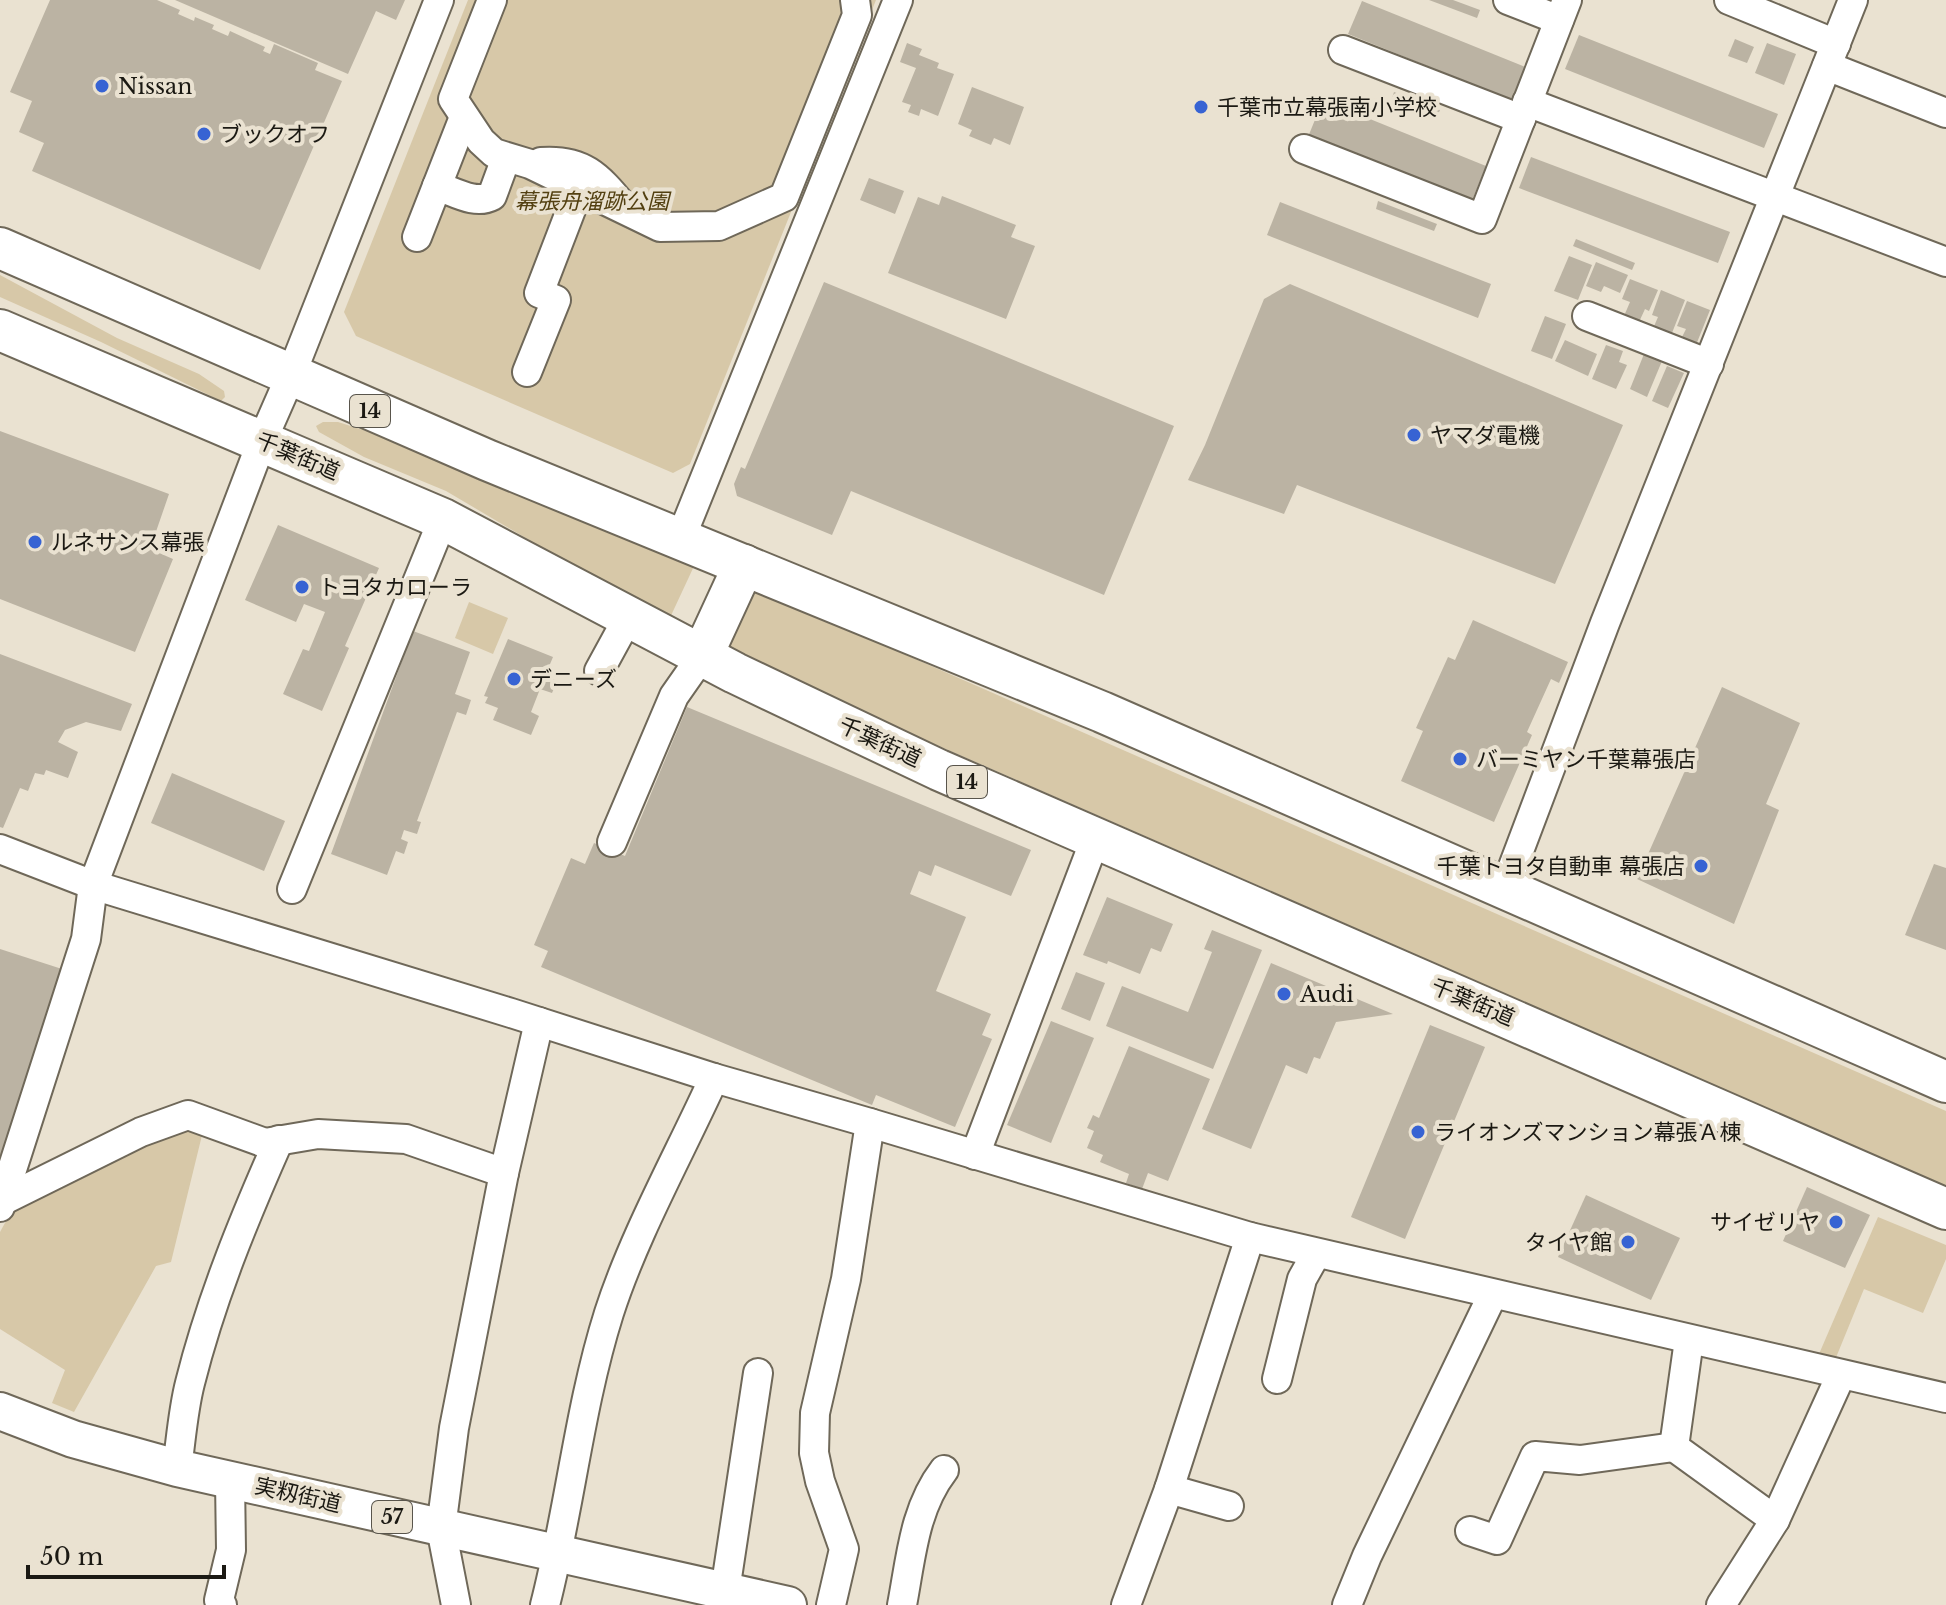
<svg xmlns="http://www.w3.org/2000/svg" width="1946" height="1605" font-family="'Libre Baskerville','Noto Sans JP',serif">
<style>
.green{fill:#d7c8a8}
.building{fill:#bbb3a3}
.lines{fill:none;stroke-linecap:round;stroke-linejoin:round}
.minor-casing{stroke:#6f6859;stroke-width:32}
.major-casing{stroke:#6f6859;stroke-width:40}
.highway-casing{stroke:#6f6859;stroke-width:44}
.minor{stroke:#fff;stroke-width:28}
.major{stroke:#fff;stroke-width:36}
.highway{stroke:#fff;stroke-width:40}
.poi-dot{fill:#3763d3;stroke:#eae2d1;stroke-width:3}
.labels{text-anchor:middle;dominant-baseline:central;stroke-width:8;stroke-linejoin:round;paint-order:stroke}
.shield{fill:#eae2d1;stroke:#59554c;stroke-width:2}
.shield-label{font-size:20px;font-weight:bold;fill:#1b1913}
.poi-label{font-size:22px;fill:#1b1913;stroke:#eae2d1;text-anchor:start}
.park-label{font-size:22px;font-style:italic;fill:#534011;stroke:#eae2d1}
.street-label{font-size:22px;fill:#1b1913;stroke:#eae2d1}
</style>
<rect width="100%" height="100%" fill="#eae2d1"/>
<!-- green -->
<g class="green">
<polygon points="468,0 876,0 690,464 673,473 356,336 344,312"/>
<polygon points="0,275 117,338 199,374 224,391 225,397 221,401 101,342 0,297"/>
<polygon points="323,422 338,422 376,434 695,564 668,622 446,491 364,457 319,432 316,426"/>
<polygon points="756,589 1946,1111 1946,1186 726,653 752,591"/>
<polygon points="469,602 508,618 493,654 455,638"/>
<polygon points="182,1121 204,1127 171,1262 156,1266 74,1412 52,1403 65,1370 0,1329 0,1232 17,1201"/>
<polygon points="1878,1217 1946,1245 1946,1259 1923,1313 1864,1289 1835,1360 1819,1354"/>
</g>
<!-- building -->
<g class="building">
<polygon points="50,0 157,0 180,10 178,14 194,21 195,17 214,25 212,29 228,36 230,31 265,47 263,51 270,54 274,44 318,63 315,70 342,81 260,270 32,171 44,143 19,132 32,101 10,92"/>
<polygon points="175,0 405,0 396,20 376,11 348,74"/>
<polygon points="1429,0 1453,0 1480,10 1477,18"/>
<polygon points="1362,1 1528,68 1514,101 1348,34"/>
<polygon points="1579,35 1778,114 1764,148 1565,69"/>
<polygon points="1735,39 1754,47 1747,63 1728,56"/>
<polygon points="907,43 922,49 919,55 939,63 937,68 954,74 938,116 921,109 919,116 908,112 911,105 902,102 916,68 900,62"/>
<polygon points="1767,43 1796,54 1784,85 1755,73"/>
<polygon points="972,87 1024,107 1010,145 994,138 991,145 969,136 972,130 958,124"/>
<polygon points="1394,92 1440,110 1436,119 1391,101"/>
<polygon points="1323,100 1486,166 1471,203 1308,137"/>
<polygon points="1531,157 1730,232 1718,263 1519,188"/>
<polygon points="869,178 904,191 895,214 860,200"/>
<polygon points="942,196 1016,225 1011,237 1035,246 1006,319 888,273 918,197 939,205"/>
<polygon points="1378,201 1437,224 1434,231 1376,209"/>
<polygon points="1280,202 1491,284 1478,318 1267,235"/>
<polygon points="1576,239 1635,263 1632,270 1573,246"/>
<polygon points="1569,256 1592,265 1578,300 1554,291"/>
<polygon points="1596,262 1628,275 1620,293 1604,286 1601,292 1586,286"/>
<polygon points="1630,279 1658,290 1649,311 1645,309 1639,322 1624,316 1630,302 1622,299"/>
<polygon points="824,282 1174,426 1104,595 851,491 832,535 737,496 734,484 741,467 745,469"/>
<polygon points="1290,284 1623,425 1555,584 1297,485 1284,514 1188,480 1205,445 1264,299"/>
<polygon points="1661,290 1685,300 1670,338 1652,331 1658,317 1652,315"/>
<polygon points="1687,301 1710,310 1696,345 1681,339 1686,329 1677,326"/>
<polygon points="1545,316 1566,324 1552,359 1531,351"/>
<polygon points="1565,340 1597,354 1588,376 1555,361"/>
<polygon points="1606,345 1623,351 1619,362 1627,365 1616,389 1592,379"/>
<polygon points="1644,354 1662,361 1647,397 1630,389"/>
<polygon points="1667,366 1684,373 1668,408 1652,401"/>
<polygon points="0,431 169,494 150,549 173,559 135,652 0,599"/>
<polygon points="278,525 379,568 345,646 349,648 322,711 283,694 303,649 309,651 325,612 304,604 296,622 245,600"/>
<polygon points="1473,620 1568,662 1559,683 1551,679 1527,732 1532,735 1494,822 1401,781 1423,731 1416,728 1448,657 1455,660"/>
<polygon points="413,631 470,652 455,694 471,700 466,715 457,712 417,821 421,822 417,834 404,830 401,839 408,842 404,854 396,851 387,875 331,854"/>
<polygon points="508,639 553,657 545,676 557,681 552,693 540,689 531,712 539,716 531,735 493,720 498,708 485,703 488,697 484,696"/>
<polygon points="0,654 132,704 121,731 86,722 65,730 58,742 78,752 68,778 46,770 44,775 35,773 28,791 20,788 3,828 0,827"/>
<polygon points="1722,687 1800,723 1766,804 1779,810 1734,924 1637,879"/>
<polygon points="687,707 1031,850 1011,896 935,865 931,876 919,871 910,894 966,917 936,991 991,1014 982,1035 992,1039 955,1127 876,1095 872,1105 541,967 548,951 534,945 571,858 585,864 594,843 625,856"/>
<polygon points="172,773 285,821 264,871 151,823"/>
<polygon points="1934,864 1946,868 1946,950 1905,935"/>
<polygon points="1107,897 1173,924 1161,952 1151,948 1140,974 1108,961 1107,964 1083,955"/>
<polygon points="1212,930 1262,950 1213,1069 1106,1026 1122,986 1188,1012 1212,952 1204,949"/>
<polygon points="0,949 62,969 1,1154 0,1154"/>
<polygon points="1271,963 1393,1014 1336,1022 1320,1059 1314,1057 1307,1074 1286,1065 1251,1149 1202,1129"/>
<polygon points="1076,972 1105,983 1090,1021 1061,1009"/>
<polygon points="1051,1021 1094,1038 1051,1143 1007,1125"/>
<polygon points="1430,1025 1485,1047 1405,1239 1351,1217"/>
<polygon points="1129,1046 1210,1079 1168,1181 1148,1173 1142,1189 1126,1183 1129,1174 1100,1162 1103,1155 1087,1148 1094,1131 1087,1128 1093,1115 1099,1118"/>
<polygon points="1807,1187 1870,1215 1845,1268 1783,1241"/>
<polygon points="1586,1195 1680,1238 1651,1300 1558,1257"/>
</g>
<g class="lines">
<defs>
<g id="minor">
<polyline points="492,0 453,99 481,141 494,153 530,164 660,227 719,226 784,197 857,15 855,0"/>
<polyline points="1508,0 1559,20"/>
<polyline points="1729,0 1836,44"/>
<polyline points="1343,50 1521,119"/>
<polyline points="1827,66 1946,113"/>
<polyline points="1527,102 1946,262"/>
<polyline points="1304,149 1482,219 1567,0"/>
<path d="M541,162C583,159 598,176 623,206"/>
<path d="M437,186C455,192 475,205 492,196L506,158"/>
<polyline points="417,237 464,117"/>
<polyline points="1587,316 1709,364"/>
<polyline points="527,372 556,300 539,293 579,189"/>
<polyline points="680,540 898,0"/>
<polyline points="599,671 629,616"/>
<polyline points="612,842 674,696 702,656"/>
<polyline points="0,849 93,885 511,1013 714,1078 870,1123 1250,1237 1946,1398"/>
<polyline points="1505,888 1605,623 1853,0"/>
<polyline points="292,889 443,519"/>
<polyline points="975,1155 1096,837"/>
<polyline points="4,1200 141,1132 188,1115 265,1143 318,1134 406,1139 504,1173"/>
<polyline points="0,1207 86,939 93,885 262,441 291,375 439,0"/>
<polyline points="1689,1340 1674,1447 1775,1520"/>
<polyline points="1277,1379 1302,1279 1316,1254"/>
<path d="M177,1468C181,1440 183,1410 190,1383C211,1299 244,1219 279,1140"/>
<polyline points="1169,1489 1229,1506"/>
<polyline points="1470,1531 1497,1540 1535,1456 1580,1460 1674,1447"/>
<polyline points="725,1591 758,1373"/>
<polyline points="222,1605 219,1600 231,1550 230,1480"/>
<polyline points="456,1605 441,1528 454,1428 504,1173 539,1022"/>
<path d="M545,1605C570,1508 579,1408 609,1313C634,1235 680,1153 714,1078"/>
<polyline points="831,1605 844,1549 820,1481 814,1453 815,1413 846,1279 870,1123"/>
<path d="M902,1605C911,1558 914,1509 944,1470"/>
<polyline points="1126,1605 1169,1489 1250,1237"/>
<polyline points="1347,1605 1367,1556 1493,1294"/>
<polyline points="1721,1605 1775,1520 1841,1375"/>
</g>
<polyline id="major" points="0,1411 73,1439 177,1468 788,1605"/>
<g id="highway">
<polyline points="0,248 487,460 1102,712 1946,1082"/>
<polyline points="0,330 443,519 735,673 939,770 1946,1209"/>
<polyline points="702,656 744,565"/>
</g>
</defs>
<!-- minor casing -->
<use href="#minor" class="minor-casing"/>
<!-- major casing -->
<use href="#major" class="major-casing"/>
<!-- highway casing -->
<use href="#highway" class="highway-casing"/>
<!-- minor -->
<use href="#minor" class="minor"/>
<!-- major -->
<use href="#major" class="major"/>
<!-- highway -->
<use href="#highway" class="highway"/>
</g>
<!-- markers -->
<g class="poi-dot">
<circle cx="102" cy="86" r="8"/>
<circle cx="1201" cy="107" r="8"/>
<circle cx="204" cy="134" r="8"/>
<circle cx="1414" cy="435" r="8"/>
<circle cx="35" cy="542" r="8"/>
<circle cx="302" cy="587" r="8"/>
<circle cx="514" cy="679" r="8"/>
<circle cx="1460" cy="759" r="8"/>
<circle cx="1701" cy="866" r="8"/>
<circle cx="1284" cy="994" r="8"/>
<circle cx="1418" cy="1132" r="8"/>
<circle cx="1836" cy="1222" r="8"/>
<circle cx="1628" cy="1242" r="8"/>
</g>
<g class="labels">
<!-- shield labels -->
<g class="shield">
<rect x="350" y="395" width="40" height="32" rx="6"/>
<rect x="947" y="766" width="40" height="32" rx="6"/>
<rect x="372" y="1501" width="40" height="32" rx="6"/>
</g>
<g class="shield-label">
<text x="370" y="411">14</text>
<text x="967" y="782">14</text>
<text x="392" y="1517">57</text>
</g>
<!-- poi labels -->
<g class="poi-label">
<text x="118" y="86">Nissan</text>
<text x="1217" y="107">千葉市立幕張南小学校</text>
<text x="220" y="134">ブックオフ</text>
<text x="1430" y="435">ヤマダ電機</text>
<text x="51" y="542">ルネサンス幕張</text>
<text x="318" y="587">トヨタカローラ</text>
<text x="530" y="679">デニーズ</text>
<text x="1476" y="759">バーミヤン千葉幕張店</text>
<text x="1685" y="866" text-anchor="end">千葉トヨタ自動車 幕張店</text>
<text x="1300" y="994">Audi</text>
<text x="1434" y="1132">ライオンズマンション幕張Ａ棟</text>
<text x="1820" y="1222" text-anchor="end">サイゼリヤ</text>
<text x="1612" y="1242" text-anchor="end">タイヤ館</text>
</g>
<!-- park labels -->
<g class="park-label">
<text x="592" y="201">幕張舟溜跡公園</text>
</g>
<!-- street labels -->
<g class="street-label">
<text transform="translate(298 456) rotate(23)">千葉街道</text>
<text transform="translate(880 742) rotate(25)">千葉街道</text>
<text transform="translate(1473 1002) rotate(23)">千葉街道</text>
<text transform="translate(298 1495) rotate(13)">実籾街道</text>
</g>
</g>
<!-- scale -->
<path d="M28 1565v12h196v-12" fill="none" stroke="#1b1913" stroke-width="4"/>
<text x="40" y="1565" font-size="24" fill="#1b1913" stroke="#eae2d1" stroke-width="6" paint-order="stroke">50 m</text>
</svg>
